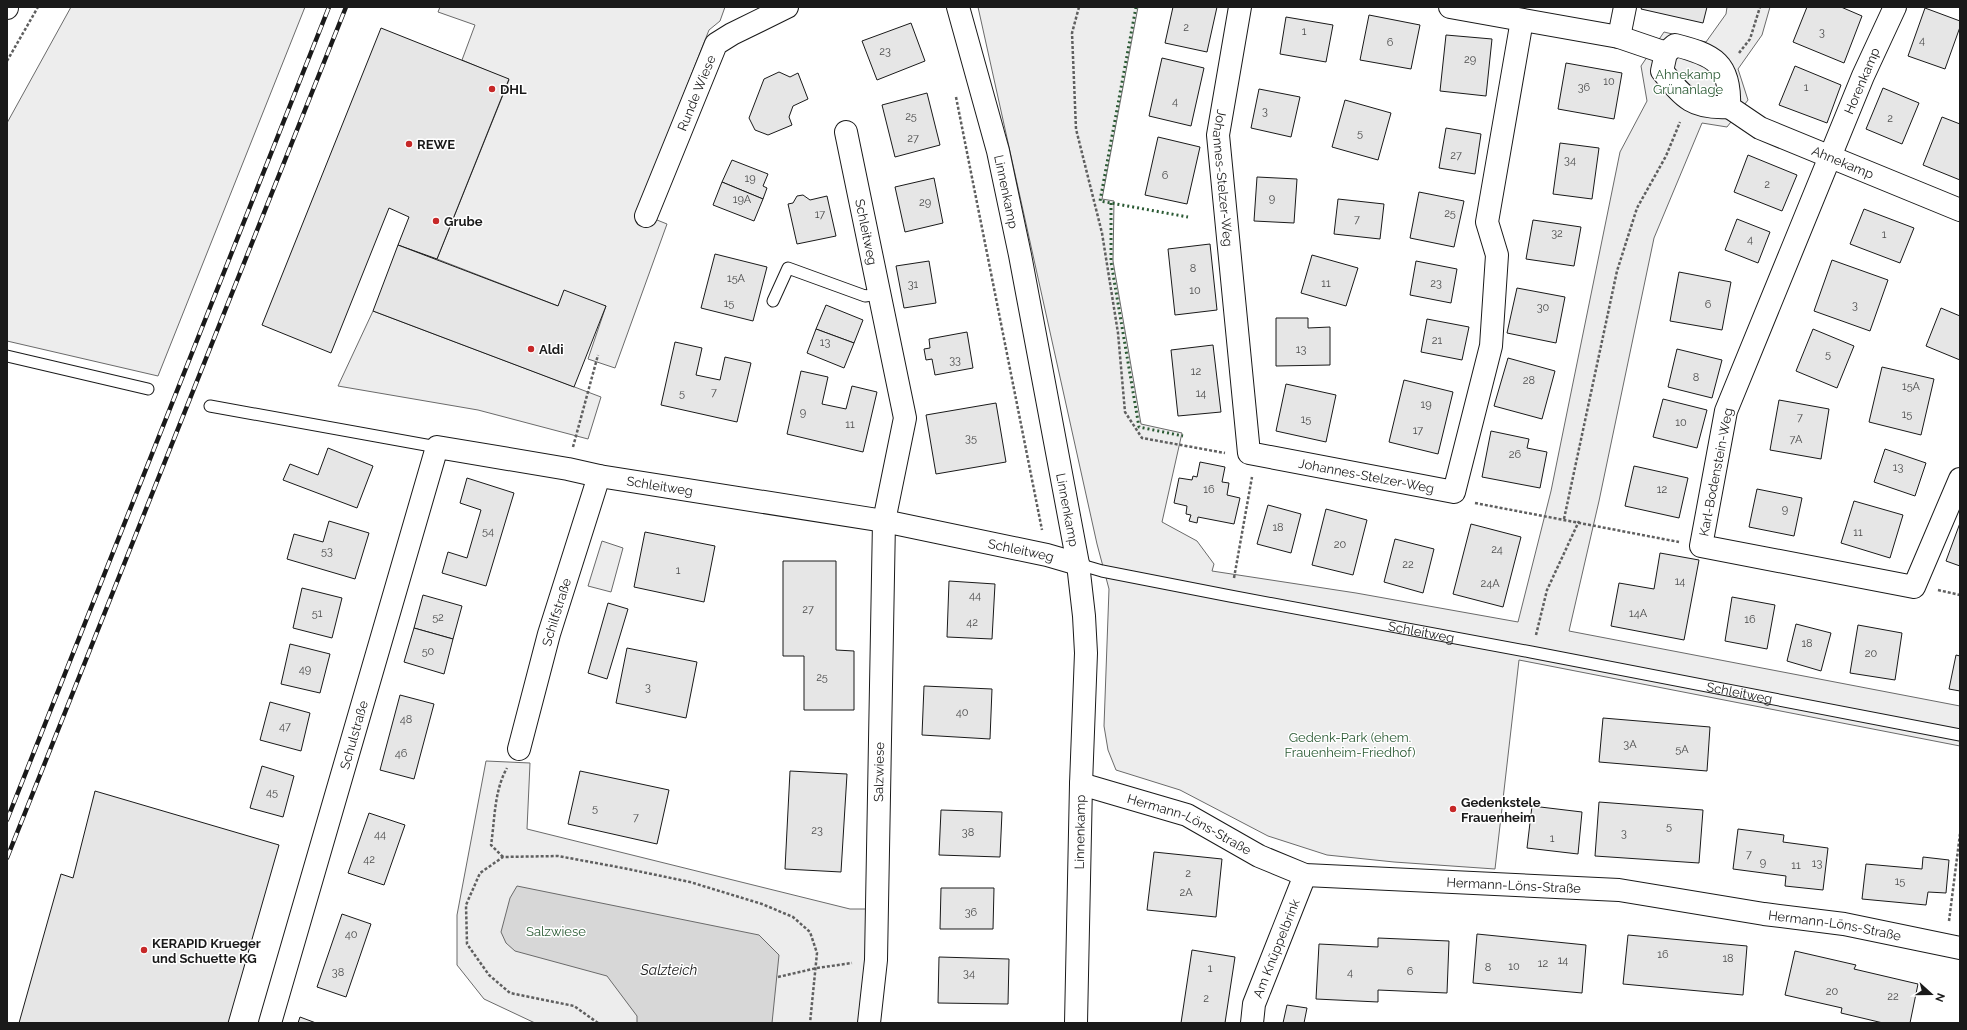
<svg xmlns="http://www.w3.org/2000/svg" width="1967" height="1030" font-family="Raleway,sans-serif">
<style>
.built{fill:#ededed;stroke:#6a6a6a}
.water{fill:#d7d7d7;stroke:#6a6a6a}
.building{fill:#e6e6e6;stroke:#1a1a1a}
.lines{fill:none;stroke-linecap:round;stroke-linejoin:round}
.lane-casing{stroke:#1a1a1a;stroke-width:13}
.street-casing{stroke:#1a1a1a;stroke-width:24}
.secondary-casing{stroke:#1a1a1a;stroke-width:24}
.primary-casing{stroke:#1a1a1a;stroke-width:24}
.path{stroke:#5f5f5f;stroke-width:2.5;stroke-dasharray:3 2;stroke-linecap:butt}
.lane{stroke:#fff;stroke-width:11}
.street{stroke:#fff;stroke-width:22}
.secondary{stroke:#fff;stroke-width:22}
.primary{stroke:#fff;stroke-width:22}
.rail-casing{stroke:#1a1a1a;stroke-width:4.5}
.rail{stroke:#fff;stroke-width:3;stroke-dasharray:9;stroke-linecap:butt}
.hedge{stroke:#2b5a34;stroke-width:3;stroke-dasharray:2 3;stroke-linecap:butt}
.poi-dot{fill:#c62828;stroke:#fff;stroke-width:1.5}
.labels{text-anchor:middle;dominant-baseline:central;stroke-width:3;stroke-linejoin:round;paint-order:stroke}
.number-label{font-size:11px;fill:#4d4d4d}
.park-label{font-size:13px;fill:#2b5a34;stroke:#fff}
.street-label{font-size:13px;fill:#1a1a1a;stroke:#fff}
.poi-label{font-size:13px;font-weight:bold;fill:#1a1a1a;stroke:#fff;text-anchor:start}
.water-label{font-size:14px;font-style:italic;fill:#1a1a1a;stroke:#fff}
</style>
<rect width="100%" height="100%" fill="#fff"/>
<!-- built -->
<g class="built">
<polygon points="71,7 305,7 158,376 7,341 7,123"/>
<polygon points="440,7 725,7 720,21 709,30 637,212 667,224 615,368 588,359 606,306 558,306 437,259 509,80 462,60 475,25 438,12"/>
<polygon points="978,7 1138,7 1102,199 1114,201 1113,261 1141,424 1182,433 1162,522 1197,541 1214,564 1212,571 1356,593 1518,622 1551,491 1620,152 1647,101 1641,66 1664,32 1706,42 1726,14 1727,7 1770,7 1762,35 1738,69 1748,100 1727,127 1702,123 1654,238 1599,501 1569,631 1960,706 1960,746 1519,660 1495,869 1394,862 1327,855 1268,836 1180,790 1116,770 1108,750 1104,726 1109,589 1097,544"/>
<polygon points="373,311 601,397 588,439 478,410 338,386"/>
<polygon points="602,541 623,548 611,592 588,586"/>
<polygon points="486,761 530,763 527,829 850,909 872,909 864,1023 535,1023 484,999 457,965 457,915"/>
</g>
<!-- water -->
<polygon class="water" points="517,886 759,935 779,955 772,1023 637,1023 637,1016 607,976 515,951 506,943 501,932 510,898"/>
<!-- building -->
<g class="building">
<polygon points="1173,7 1217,7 1207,52 1165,43"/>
<polygon points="1642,7 1707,7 1703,23 1641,9"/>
<polygon points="1807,7 1841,7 1862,16 1844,63 1793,42"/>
<polygon points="1925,8 1960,21 1960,27 1945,69 1908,56"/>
<polygon points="1369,15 1420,25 1411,69 1360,60"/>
<polygon points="1286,17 1333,25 1326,62 1280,54"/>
<polygon points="911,23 925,61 877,80 862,41"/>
<polygon points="381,28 509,79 437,259 398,245 409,217 389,208 331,353 262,325"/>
<polygon points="1446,35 1492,39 1486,96 1440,91"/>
<polygon points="1162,58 1204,68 1191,126 1149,116"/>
<polygon points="1566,63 1622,73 1614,119 1558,109"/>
<polygon points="1795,66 1841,85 1827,123 1779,105"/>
<polygon points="779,72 790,77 798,73 808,99 793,106 789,117 792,125 768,135 755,130 749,118 764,79"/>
<polygon points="1883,88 1919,103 1902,144 1866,129"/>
<polygon points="1259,89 1300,97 1291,137 1251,128"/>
<polygon points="927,93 940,145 895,157 882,105"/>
<polygon points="1345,100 1391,113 1378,160 1332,147"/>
<polygon points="1942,117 1960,124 1960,180 1923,165"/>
<polygon points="1446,128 1481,134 1475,174 1439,168"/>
<polygon points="1158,137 1200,147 1187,204 1145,195"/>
<polygon points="1560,143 1599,148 1592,199 1553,194"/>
<polygon points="1748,155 1797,175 1782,211 1734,192"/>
<polygon points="732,160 768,174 763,186 767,188 763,199 722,182"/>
<polygon points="1257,177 1297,179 1294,223 1254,221"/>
<polygon points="934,178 943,223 905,232 895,187"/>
<polygon points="722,182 763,199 754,221 713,205"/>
<polygon points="1419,192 1464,201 1454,247 1410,238"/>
<polygon points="803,195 810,200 827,196 836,236 797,244 788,204 793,203 797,196"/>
<polygon points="1338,199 1384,204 1380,239 1334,234"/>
<polygon points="1864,209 1914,228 1900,263 1850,244"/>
<polygon points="1737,219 1770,232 1758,263 1725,250"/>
<polygon points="1533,220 1581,227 1574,266 1526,259"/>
<polygon points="1210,244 1217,310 1175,315 1168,249"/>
<polygon points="398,245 558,306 564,290 606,306 574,387 373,311"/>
<polygon points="715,254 767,267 753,321 701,308"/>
<polygon points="1312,255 1358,268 1346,306 1301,293"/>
<polygon points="1832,260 1888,280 1870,331 1814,311"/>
<polygon points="929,261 936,303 904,308 896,266"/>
<polygon points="1416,261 1457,269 1451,303 1410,295"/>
<polygon points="1679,272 1731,282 1722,330 1670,321"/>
<polygon points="1517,288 1565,297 1556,343 1507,333"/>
<polygon points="826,305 863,320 854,343 816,329"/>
<polygon points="1941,308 1960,316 1960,360 1926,346"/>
<polygon points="1276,318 1308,318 1308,328 1330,327 1330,365 1276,366"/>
<polygon points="1427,319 1469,327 1462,360 1421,352"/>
<polygon points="816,329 854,343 844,368 807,353"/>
<polygon points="1813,329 1854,346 1837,388 1796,371"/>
<polygon points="967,332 973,368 935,375 932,359 926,360 924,349 930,348 929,339"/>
<polygon points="675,342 702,348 696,375 720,380 725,357 751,363 737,422 661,405"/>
<polygon points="1213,345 1221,412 1178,416 1171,350"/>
<polygon points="1677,349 1722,360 1712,398 1668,387"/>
<polygon points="1508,358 1555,371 1542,419 1494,406"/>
<polygon points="1882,367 1934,379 1921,435 1869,422"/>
<polygon points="801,371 828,377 822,404 846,409 852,386 877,392 863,452 787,434"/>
<polygon points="1404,380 1453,392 1438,454 1389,442"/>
<polygon points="1286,384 1336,395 1326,442 1276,431"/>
<polygon points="1663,399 1707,410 1697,448 1653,437"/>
<polygon points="1779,400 1829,409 1821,459 1770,450"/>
<polygon points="996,403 1006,462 936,474 926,415"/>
<polygon points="1491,431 1529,439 1527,448 1547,452 1540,488 1482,477"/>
<polygon points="328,448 373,466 357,508 283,480 290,464 318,475"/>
<polygon points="1885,449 1926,463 1915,496 1874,482"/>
<polygon points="1200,462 1225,467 1222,482 1229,483 1227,495 1240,498 1234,524 1198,517 1197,523 1189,521 1191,515 1186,514 1187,506 1174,503 1179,478 1192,480 1193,476 1197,477"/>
<polygon points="1634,466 1688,478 1679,518 1625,506"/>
<polygon points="467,478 514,493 486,586 442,573 448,552 467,558 481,510 460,503"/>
<polygon points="1757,489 1802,498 1794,536 1749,527"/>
<polygon points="1854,501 1903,515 1890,558 1841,543"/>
<polygon points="1268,505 1301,514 1291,553 1257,544"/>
<polygon points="1326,509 1367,520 1353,575 1312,565"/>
<polygon points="329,521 369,533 355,579 287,559 294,534 323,542"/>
<polygon points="1960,523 1960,566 1946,561"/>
<polygon points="1471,524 1521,537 1503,607 1453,594"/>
<polygon points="645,532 715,546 704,602 634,587"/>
<polygon points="1395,539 1434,549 1423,593 1384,582"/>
<polygon points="1660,553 1699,560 1684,640 1611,626 1619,583 1654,589"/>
<polygon points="783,561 836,561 836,650 854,651 854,710 804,710 804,656 783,656"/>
<polygon points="949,581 995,584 992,639 947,637"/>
<polygon points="302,588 342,598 332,638 293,628"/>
<polygon points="423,595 462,606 453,639 414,628"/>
<polygon points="1732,597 1775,605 1767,649 1725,641"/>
<polygon points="608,603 628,609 607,679 588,673"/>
<polygon points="1796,624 1831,633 1821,671 1787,661"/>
<polygon points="1858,625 1902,633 1895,680 1850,673"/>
<polygon points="414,628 453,639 444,674 404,662"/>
<polygon points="290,644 330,654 320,693 281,684"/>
<polygon points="627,648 697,662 686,718 616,703"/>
<polygon points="1956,655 1960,656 1960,691 1949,689"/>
<polygon points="924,686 992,689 990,739 922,735"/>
<polygon points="400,695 434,704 414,779 380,770"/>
<polygon points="270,702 310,713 301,751 260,740"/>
<polygon points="1603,718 1710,727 1707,771 1599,762"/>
<polygon points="262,766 294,776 283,817 250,808"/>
<polygon points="580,771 669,790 657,844 568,824"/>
<polygon points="790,771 847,774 841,872 785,869"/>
<polygon points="95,791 279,845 228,1023 19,1023 61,874 73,878"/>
<polygon points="1599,802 1703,810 1699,863 1595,856"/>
<polygon points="1532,806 1582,812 1578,854 1527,848"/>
<polygon points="941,810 1002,812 1000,857 939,855"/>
<polygon points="369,813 405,825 384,885 348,873"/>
<polygon points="1738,829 1784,835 1783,842 1828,848 1823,890 1785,886 1786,876 1733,869"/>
<polygon points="1154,852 1222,859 1216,917 1147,910"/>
<polygon points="1923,857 1949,860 1946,893 1928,892 1926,905 1862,899 1866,864 1922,869"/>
<polygon points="941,888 994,888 993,929 940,929"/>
<polygon points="342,914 371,924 346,997 317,987"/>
<polygon points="1477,934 1586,945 1582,993 1473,983"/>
<polygon points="1628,935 1747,946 1743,995 1623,984"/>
<polygon points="1378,938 1449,941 1447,993 1378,990 1378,1002 1316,999 1319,944 1378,947"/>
<polygon points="1192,950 1235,957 1225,1023 1181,1023"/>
<polygon points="1795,951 1856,965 1854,969 1918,984 1910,1023 1883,1023 1841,1013 1842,1008 1785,995"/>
<polygon points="939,957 1009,959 1008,1004 938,1003"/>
<polygon points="1287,1005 1307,1008 1304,1023 1283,1023"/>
<polygon points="300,1017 316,1023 298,1023"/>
</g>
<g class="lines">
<defs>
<g id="lane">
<polyline points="773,301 788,268 865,296 879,294"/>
<polyline points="7,356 148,389"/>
<polyline points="210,406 437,447"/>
<path id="s1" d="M1078,564L1102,571L1230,596L1531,652L1960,735"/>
</g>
<g id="street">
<path id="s2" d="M1240,7L1218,135L1249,453L1454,492L1491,346L1497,255L1487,222L1522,20"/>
<polyline points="1450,7 1619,37 1666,53"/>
<polyline points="1895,7 1863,76 1726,411 1701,546 1914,587 1960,479"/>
<polyline points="1619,37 1625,7"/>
<path d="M1675,45C1714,55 1731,63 1729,107C1692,109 1684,98 1662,71L1666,53Z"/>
<path id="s3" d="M1729,107L1760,128L1960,210"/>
<path id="s4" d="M846,132L905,418L884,521L876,960L869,1023"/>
<path id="s5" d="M646,216L716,44L732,34L787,7"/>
<path id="s6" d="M519,749L549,634L599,476"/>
<path id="s7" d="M1081,784L1187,815L1259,856L1305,875L1619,890L1764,914L1844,924L1960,948"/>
<path id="s8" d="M270,1023L437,447L568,469L599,476L884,521L1047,555L1078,564"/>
<path id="s9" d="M1252,1023L1254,1004L1305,875"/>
</g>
<g id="secondary">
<path id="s10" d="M958,7L998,151L1020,255L1078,564L1084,616L1086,653L1081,784L1076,1023"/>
</g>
<polyline id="primary" points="7,8 7,7"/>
</defs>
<!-- lane casing -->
<use href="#lane" class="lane-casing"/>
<!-- street casing -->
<use href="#street" class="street-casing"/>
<!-- secondary casing -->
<use href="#secondary" class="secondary-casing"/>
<!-- primary casing -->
<use href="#primary" class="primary-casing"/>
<!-- path -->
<g class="path">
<polyline points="1079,7 1072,33 1076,129 1102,233 1118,333 1125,412 1142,438 1225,453"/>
<polyline points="1739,53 1750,39 1760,7"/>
<polyline points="7,61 38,7"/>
<polyline points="956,97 1042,530"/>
<polyline points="573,447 598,355"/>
<polyline points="1475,503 1679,542"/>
<polyline points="1564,519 1617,271 1637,208 1666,156 1680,122"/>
<polyline points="1234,578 1252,477"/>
<polyline points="1938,590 1960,595"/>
<polyline points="1536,635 1547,590 1579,521"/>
<path d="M503,857L491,845C495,819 494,791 507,768"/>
<polyline points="1949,921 1960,834"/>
<polyline points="778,977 817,968 852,963"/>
<polyline points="598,1023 574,1006 510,993 489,975 467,944 466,905 480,873 503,857 558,856 623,868 690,882 762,904 793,917 810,932 817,953 810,1023"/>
</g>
<!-- lane -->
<use href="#lane" class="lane"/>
<!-- street -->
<use href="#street" class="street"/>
<!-- secondary -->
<use href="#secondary" class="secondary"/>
<!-- primary -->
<use href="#primary" class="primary"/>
<defs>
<g id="rail">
<polyline points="7,820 329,7"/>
<polyline points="7,858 346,7"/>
</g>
</defs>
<!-- rail casing -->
<use href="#rail" class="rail-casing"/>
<!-- rail -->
<use href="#rail" class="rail"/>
<!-- hedge -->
<g class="hedge">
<polyline points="1136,7 1100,201 1188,217"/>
<polyline points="1111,203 1111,262 1139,427 1183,436"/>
</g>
</g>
<!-- markers -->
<g class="poi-dot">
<circle cx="492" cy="89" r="4"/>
<circle cx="409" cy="144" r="4"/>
<circle cx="436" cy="221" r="4"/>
<circle cx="531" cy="349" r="4"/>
<circle cx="1453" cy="809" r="4"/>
<circle cx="144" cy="950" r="4"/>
</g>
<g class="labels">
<!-- number labels -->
<g class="number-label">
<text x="1186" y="27">2</text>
<text x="1304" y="31">1</text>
<text x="1822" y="32">3</text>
<text x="1922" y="40">4</text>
<text x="1390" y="42">6</text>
<text x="885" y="51">23</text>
<text x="1470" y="59">29</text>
<text x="1609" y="81">10</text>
<text x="1584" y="87">36</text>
<text x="1806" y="87">1</text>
<text x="1175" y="101">4</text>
<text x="1265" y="111">3</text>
<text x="911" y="116">25</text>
<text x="1890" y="118">2</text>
<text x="1360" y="133">5</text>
<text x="913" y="138">27</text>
<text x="1456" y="155">27</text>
<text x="1570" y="160">34</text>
<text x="1165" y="175">6</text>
<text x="750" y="178">19</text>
<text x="1767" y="184">2</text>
<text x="1272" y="198">9</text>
<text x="742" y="199">19A</text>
<text x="925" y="202">29</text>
<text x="1450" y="213">25</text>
<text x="820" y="214">17</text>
<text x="1357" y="219">7</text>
<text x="1557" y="233">32</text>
<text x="1884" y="234">1</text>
<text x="1750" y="239">4</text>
<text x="1193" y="268">8</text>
<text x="736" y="278">15A</text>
<text x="1326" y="283">11</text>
<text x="1436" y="283">23</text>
<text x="913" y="284">31</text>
<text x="1195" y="290">10</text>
<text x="729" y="303">15</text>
<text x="1708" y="304">6</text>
<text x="1855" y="305">3</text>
<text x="1543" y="307">30</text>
<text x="1437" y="340">21</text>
<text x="825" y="342">13</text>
<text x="1301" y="349">13</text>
<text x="1828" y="354">5</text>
<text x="955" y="360">33</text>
<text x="1196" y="371">12</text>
<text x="1696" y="377">8</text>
<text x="1529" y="380">28</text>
<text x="1911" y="386">15A</text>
<text x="714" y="392">7</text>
<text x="682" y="393">5</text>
<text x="1201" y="393">14</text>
<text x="1426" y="404">19</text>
<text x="803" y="412">9</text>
<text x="1907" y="414">15</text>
<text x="1800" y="417">7</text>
<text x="1306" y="419">15</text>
<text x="1681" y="422">10</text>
<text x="850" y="424">11</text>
<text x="1418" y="430">17</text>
<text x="971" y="438">35</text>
<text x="1796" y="439">7A</text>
<text x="1515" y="454">26</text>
<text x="1898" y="467">13</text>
<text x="1209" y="489">16</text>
<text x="1662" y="489">12</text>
<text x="1785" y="509">9</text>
<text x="1278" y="527">18</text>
<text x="488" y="531">54</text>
<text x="1858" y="532">11</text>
<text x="1340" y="544">20</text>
<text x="1497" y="549">24</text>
<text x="327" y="551">53</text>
<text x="1408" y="564">22</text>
<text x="678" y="570">1</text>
<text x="1680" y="581">14</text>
<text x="1490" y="583">24A</text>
<text x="975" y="595">44</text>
<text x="808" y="609">27</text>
<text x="317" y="613">51</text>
<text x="1638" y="613">14A</text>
<text x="438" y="617">52</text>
<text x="1750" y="619">16</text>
<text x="972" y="622">42</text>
<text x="1807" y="643">18</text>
<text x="428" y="651">50</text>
<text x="1871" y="653">20</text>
<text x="305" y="669">49</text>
<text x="822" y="677">25</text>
<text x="648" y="687">3</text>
<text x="962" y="712">40</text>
<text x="406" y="719">48</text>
<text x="285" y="726">47</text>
<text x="1630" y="744">3A</text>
<text x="1682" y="749">5A</text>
<text x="401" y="753">46</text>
<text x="272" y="792">45</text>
<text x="595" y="808">5</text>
<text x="636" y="817">7</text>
<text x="1669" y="826">5</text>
<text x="817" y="830">23</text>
<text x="968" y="832">38</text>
<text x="1624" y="833">3</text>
<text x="380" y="834">44</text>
<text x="1552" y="838">1</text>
<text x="1749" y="854">7</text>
<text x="369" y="859">42</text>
<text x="1763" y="862">9</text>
<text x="1817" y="863">13</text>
<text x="1796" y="865">11</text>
<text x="1188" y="873">2</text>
<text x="1900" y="881">15</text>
<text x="1186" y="892">2A</text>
<text x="971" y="912">36</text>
<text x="351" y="934">40</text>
<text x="1663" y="954">16</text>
<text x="1728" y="958">18</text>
<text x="1563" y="960">14</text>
<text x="1543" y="963">12</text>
<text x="1514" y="966">10</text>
<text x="1488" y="967">8</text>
<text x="1210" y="968">1</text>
<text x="1410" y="971">6</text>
<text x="338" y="972">38</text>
<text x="1350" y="972">4</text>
<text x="969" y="973">34</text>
<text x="1832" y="991">20</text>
<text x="1893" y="996">22</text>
<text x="1206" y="998">2</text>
</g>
<!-- park labels -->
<g class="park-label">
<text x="1688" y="74">Ahnekamp<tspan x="1688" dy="15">Grünanlage</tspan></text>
<text x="1350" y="737">Gedenk-Park (ehem.<tspan x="1350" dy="15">Frauenheim-Friedhof)</tspan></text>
<text x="556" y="931">Salzwiese</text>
</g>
<!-- street labels -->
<g class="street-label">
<text transform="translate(1862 81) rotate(-67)">Horenkamp</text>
<text stroke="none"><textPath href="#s5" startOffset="133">Runde Wiese</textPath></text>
<text stroke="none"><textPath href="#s3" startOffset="127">Ahnekamp</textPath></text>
<text stroke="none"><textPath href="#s2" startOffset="173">Johannes-Stelzer-Weg</textPath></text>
<text stroke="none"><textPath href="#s10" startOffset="191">Linnenkamp</textPath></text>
<text stroke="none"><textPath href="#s4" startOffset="102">Schleitweg</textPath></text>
<text transform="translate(1716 472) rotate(-79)">Karl-Bodenstein-Weg</text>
<text stroke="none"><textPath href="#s2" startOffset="569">Johannes-Stelzer-Weg</textPath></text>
<text stroke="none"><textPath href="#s8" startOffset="826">Schleitweg</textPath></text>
<text stroke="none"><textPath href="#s10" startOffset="515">Linnenkamp</textPath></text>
<text stroke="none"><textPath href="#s8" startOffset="1193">Schleitweg</textPath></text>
<text stroke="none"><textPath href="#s6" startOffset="142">Schilfstraße</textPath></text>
<text stroke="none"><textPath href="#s1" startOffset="350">Schleitweg</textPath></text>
<text stroke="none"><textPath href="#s1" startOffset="674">Schleitweg</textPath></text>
<text stroke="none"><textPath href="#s8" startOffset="300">Schulstraße</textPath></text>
<text transform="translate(879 772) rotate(-89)">Salzwiese</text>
<text stroke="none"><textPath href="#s7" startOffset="116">Hermann-Löns-Straße</textPath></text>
<text transform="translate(1080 832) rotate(-89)">Linnenkamp</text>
<text stroke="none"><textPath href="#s7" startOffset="452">Hermann-Löns-Straße</textPath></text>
<text stroke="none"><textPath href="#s7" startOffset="776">Hermann-Löns-Straße</textPath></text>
<text stroke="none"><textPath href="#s9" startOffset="79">Am Knüppelbrink</textPath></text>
</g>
<!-- poi labels -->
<g class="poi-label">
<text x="500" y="89">DHL</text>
<text x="417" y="144">REWE</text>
<text x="444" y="221">Grube</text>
<text x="539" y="349">Aldi</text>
<text x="1461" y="802">Gedenkstele<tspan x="1461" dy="15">Frauenheim</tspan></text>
<text x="152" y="943">KERAPID Krueger<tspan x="152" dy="15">und Schuette KG</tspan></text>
</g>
<!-- water labels -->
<g class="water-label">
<text x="669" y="970">Salzteich</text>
</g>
</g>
<!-- border -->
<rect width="1967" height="1030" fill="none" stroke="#1a1a1a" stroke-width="16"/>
<!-- north arrow -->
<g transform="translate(1931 994) rotate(111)" stroke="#ffffff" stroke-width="3" paint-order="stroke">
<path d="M0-3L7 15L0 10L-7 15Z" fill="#1a1a1a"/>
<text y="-6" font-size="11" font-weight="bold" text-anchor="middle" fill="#1a1a1a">N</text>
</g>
</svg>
